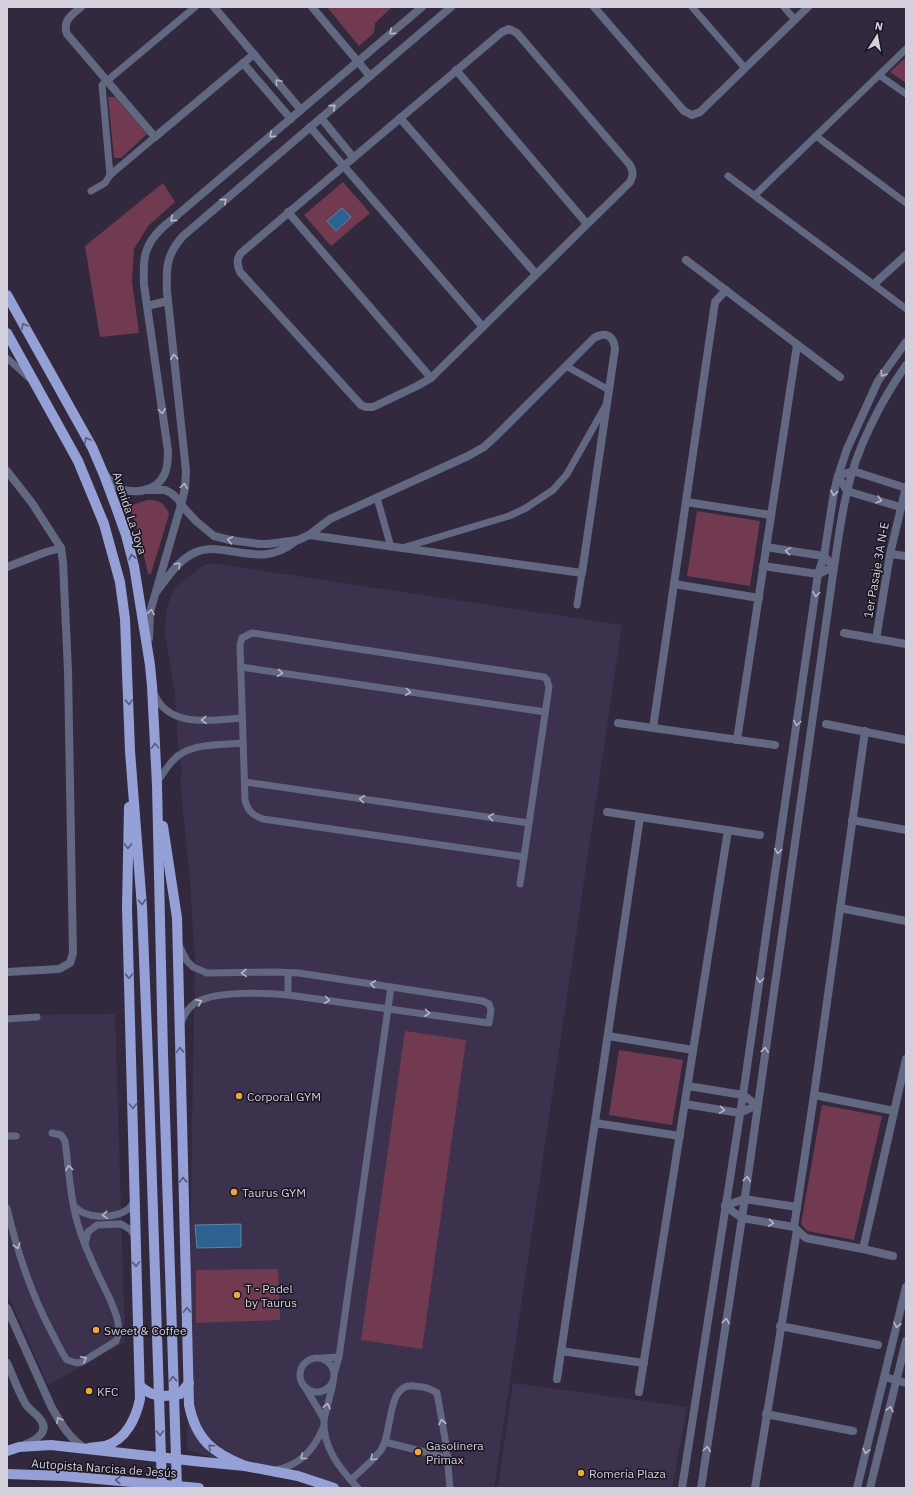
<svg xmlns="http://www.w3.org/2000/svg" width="913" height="1495" font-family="'IBM Plex Sans',sans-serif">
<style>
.built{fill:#3d324e}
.green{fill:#723a50}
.water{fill:#2d618f;stroke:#5f82a6}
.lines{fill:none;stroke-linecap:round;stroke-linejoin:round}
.lane{stroke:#626882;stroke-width:7}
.street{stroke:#626882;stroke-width:8}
.primary{stroke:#95a0d6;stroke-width:10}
.primary-bridge{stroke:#95a0d6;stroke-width:10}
.oneway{stroke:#b8b5c6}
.oneway2{stroke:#565a7a}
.poi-dot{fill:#eaaa38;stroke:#18141e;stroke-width:1.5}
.labels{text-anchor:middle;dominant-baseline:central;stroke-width:3;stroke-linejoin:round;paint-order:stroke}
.street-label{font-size:12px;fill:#d4cfdd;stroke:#18141e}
.poi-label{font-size:12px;fill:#d4cfdd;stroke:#18141e;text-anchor:start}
</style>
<rect width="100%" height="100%" fill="#32293f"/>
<!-- built -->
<g class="built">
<polygon points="205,564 217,564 622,625 494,1488 320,1488 187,1450 195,950 194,947 190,881 180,780 182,773 178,745 175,694 165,634 166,613 170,598 175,588"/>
<polygon points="115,1014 125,1342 48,1385 7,1293 7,1015"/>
<polygon points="513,1383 687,1407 672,1488 498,1488"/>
</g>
<!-- green -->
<g class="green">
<polygon points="327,7 392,7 375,23 374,33 359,46"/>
<polygon points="906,57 906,83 890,72"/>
<polygon points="108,97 115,97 147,134 121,158 114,158"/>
<polygon points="343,182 370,213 331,246 304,215"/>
<polygon points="163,183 175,202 148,226 134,249 132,281 139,333 100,337 85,246"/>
<path d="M147,500C158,500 164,502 169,514L151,574H148L140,537L131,510L132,505Z"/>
<polygon points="697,511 760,521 750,586 687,576"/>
<polygon points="405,1031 466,1040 422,1349 361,1340"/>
<polygon points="619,1050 683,1060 672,1125 609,1115"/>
<polygon points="822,1105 882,1116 854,1240 807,1231 801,1224"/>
<polygon points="278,1269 280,1320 196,1323 196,1270"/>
</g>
<!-- water -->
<g class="water">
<polygon points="342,208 351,217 336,231 327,221"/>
<polygon points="241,1224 241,1247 197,1248 195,1225"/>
</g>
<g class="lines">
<!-- lane -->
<g class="lane">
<polyline points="692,7 745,68"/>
<polyline points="784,7 795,20"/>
<polyline points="879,75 906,94"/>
<polyline points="816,136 906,203"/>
<polyline points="110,175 102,85 195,7"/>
<polyline points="728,176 905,308"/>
<polyline points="91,191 105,183 110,175 155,137"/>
<polyline points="755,195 906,49"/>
<polyline points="7,358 29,378"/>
<polyline points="566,366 609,390"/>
<polyline points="377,498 391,547"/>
<polyline points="402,548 509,516 526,508 553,490 567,474 606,405"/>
<polyline points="577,605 582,573"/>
<path d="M252,633L544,677L547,680L549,687L524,857L263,819C252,815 248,811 245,800L240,645L242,638Z"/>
<polyline points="241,667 545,712"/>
<path d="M154,693C168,729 212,720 242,718"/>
<path d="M157,782C164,773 170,761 179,755C196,743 223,745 243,743"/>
<polyline points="245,782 529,823"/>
<polyline points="520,884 524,857"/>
<path d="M180,947L187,961L193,967L207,973L276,972L299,973L483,1001L489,1004L491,1010L489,1023L288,995C264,993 217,990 195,1003C188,1008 184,1015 181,1023"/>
<polyline points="288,973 288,995"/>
<polyline points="7,1019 37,1017"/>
<polyline points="7,1136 16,1136"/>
<path d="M74,1206C85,1219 113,1219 127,1210C130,1208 132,1204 135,1201"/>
<path d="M7,1208C17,1251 31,1294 52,1333C57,1342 61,1352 67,1360L77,1363L82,1362L116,1341C123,1326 114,1309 108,1295C97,1273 86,1251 79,1228C70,1200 69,1169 65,1141L61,1135L52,1133"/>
<polyline points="85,1244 88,1232 97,1225 121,1224 131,1230 135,1237"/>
<polyline points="339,1357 391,987"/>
<polyline points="322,1358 339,1357 334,1374"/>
<circle cx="317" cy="1375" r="17"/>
<polyline points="305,1387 324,1419 333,1384"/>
<path d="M324,1419C322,1447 340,1469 358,1488"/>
<polyline points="385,1442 448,1458"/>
<path d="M275,1470C299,1466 314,1450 323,1428"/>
<path d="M351,1480C360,1471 373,1461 381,1450C393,1434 386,1382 414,1386C424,1387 428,1387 437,1393L446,1444L450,1488"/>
</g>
<!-- street -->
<g class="street">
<path d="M81,7C72,15 62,20 67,34L155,137L254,54"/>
<polyline points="214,7 301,110"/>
<polyline points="312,7 370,76"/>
<polyline points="594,7 684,111 692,115 700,112 808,7"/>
<path d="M509,29L517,33L630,165C634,172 633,176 630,182L431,378L417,386L373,407H366L361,405L240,272C237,265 236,259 241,253L502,32Z"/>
<polyline points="243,63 291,119"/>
<polyline points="456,70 587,224"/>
<polyline points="321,118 353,157"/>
<polyline points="400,118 536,274"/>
<polyline points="310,127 483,327"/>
<polyline points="288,212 431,378"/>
<polyline points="686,260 840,377"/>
<polyline points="874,284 906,255"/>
<polyline points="147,306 168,301"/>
<polyline points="7,471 32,503 61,548"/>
<path d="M105,475C108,478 111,482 114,484C130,497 158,492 165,473C168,466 168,458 168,451L144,285C143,260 143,246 162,228L422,7"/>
<path d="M147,490H165L171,493L179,500L181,505L197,522L214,536L230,540L259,544H268L298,540L309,535L330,519L468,456L484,447L496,436L594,338C606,331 614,336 615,349L582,573L309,535"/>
<polyline points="686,502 771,515"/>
<polyline points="900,507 847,491 838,476 853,471 906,488"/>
<polyline points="890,554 906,556"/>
<polyline points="763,566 818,574 834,567 824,556 766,547"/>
<polyline points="7,567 46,552 61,548 63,562 68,671 73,953 70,963 59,969 7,972"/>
<polyline points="674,584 759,598"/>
<path d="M157,591C168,577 178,560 196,552C205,548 213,549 223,550C252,554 271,561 296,541"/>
<polyline points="844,633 906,644"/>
<path d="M149,638L150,612L181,505L185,488L186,471L167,292C166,268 166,255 183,236L451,7"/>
<polyline points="876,639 890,554 906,487"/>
<polyline points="618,723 775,745"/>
<polyline points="826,724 906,740"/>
<polyline points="653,728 715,302 726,290"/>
<polyline points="737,740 797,345"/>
<polyline points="607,812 760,835"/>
<polyline points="852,820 906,830"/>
<polyline points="840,908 906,921"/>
<polyline points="608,1036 693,1050"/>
<polyline points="688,1086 743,1095 757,1105"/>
<polyline points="814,1095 894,1111"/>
<polyline points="685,1104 740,1113 757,1105"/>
<polyline points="595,1123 680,1136"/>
<polyline points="725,1206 744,1199 797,1207"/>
<polyline points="725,1206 742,1218 794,1227"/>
<polyline points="797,1230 806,1238 863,1249 906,1059"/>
<polyline points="863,1249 893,1256"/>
<path d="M7,1308L51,1406C60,1422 69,1439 85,1448"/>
<polyline points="780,1326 878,1345"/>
<polyline points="561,1351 644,1363"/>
<path d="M7,1363C13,1376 18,1391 25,1403C29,1410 36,1413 40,1419C51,1432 34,1441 24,1445"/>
<polyline points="885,1377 906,1383"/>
<polyline points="557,1379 640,817"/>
<polyline points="639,1392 728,830"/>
<polyline points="766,1414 853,1431"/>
<polyline points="682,1488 743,1095 818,574 824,556 834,492 838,476 847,449 878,381 906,342"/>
<path d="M701,1488L742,1218L834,567C838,542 841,516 847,492C856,449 881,401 906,365"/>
<polyline points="755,1488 797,1230 794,1227 814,1095 865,731"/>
<polyline points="857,1488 906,1287"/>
<polyline points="870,1488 906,1341"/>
</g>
<!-- primary -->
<g class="primary">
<polyline points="7,295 92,447 104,475 116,507 126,535 134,566 150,665 152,686 157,785 163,1054"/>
<polyline points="7,333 78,461 104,524 120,582 125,619 130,751 142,907 148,1059"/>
<path d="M163,826L177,918L189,1405C196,1440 213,1453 245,1466"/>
<path d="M140,1386C153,1398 164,1397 180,1394L189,1383"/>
<path d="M89,1448C94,1447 100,1447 105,1446C126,1440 136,1418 140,1399L127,908L129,807"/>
<polyline points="7,1451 19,1447 51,1445 203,1462 245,1466 298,1476 334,1488"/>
<polyline points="7,1474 64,1476 199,1488"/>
</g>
<!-- primary-bridge -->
<g class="primary-bridge">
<polyline points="163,1054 177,1488"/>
<polyline points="148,1059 162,1488"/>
</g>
</g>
<!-- one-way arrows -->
<defs><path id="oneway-chevron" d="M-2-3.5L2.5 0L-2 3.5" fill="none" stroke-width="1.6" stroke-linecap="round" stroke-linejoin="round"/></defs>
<g class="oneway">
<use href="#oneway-chevron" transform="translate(392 32) rotate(140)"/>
<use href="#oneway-chevron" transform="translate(278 82) rotate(-130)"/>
<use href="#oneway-chevron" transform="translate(333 107) rotate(-40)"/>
<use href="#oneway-chevron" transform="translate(272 135) rotate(140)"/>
<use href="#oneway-chevron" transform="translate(224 201) rotate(-41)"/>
<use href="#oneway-chevron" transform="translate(173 219) rotate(140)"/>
<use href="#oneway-chevron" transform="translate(174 357) rotate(-96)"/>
<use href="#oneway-chevron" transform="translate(883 374) rotate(124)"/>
<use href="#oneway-chevron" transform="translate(162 411) rotate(82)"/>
<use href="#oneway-chevron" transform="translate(184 486) rotate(-82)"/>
<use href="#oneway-chevron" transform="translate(834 493) rotate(101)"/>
<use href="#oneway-chevron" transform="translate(879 500) rotate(16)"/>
<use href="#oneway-chevron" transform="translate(230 540) rotate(-170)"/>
<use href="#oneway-chevron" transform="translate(788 551) rotate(-171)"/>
<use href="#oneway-chevron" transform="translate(178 565) rotate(-45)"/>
<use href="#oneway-chevron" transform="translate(816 594) rotate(98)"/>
<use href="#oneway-chevron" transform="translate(151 612) rotate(-81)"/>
<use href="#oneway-chevron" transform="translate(280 673) rotate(8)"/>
<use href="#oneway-chevron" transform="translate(408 692) rotate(8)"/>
<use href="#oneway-chevron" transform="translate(204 720) rotate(177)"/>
<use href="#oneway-chevron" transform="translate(797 723) rotate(98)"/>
<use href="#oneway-chevron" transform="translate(362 799) rotate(-172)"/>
<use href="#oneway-chevron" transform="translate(491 817) rotate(-172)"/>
<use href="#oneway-chevron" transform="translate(778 851) rotate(98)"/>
<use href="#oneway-chevron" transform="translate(244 973) rotate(178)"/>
<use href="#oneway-chevron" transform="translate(760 980) rotate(98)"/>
<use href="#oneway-chevron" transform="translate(373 984) rotate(-172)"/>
<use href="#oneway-chevron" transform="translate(327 1000) rotate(8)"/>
<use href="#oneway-chevron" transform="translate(199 1002) rotate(-26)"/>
<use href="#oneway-chevron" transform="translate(427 1013) rotate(8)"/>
<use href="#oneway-chevron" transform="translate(765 1050) rotate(-82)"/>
<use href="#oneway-chevron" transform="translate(722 1110) rotate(9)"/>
<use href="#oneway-chevron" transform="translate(69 1168) rotate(-98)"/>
<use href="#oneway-chevron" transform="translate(747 1179) rotate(-82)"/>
<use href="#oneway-chevron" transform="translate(105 1215) rotate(175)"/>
<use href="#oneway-chevron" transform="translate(771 1223) rotate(9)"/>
<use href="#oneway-chevron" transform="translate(17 1246) rotate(73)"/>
<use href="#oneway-chevron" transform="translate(726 1321) rotate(-81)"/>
<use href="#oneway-chevron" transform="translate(897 1325) rotate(103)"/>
<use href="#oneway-chevron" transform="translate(84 1359) rotate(-26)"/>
<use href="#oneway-chevron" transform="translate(327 1406) rotate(-76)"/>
<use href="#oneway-chevron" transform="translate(890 1409) rotate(-76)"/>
<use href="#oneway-chevron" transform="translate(59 1420) rotate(-121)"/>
<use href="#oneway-chevron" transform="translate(442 1422) rotate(-101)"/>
<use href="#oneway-chevron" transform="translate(707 1449) rotate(-82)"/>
<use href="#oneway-chevron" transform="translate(866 1451) rotate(104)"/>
<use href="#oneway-chevron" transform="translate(303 1457) rotate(141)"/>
<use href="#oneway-chevron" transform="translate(373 1458) rotate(135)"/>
</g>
<g class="oneway2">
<use href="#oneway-chevron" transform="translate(24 326) rotate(-119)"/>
<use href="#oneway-chevron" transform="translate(87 440) rotate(-119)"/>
<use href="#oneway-chevron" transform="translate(132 557) rotate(-104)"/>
<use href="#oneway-chevron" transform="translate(129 702) rotate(88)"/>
<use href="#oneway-chevron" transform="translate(155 746) rotate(-93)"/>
<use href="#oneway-chevron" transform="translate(128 846) rotate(91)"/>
<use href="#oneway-chevron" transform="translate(142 902) rotate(86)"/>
<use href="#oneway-chevron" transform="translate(129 976) rotate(88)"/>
<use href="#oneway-chevron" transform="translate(180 1050) rotate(-92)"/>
<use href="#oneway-chevron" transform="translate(133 1106) rotate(88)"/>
<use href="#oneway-chevron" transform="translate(183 1180) rotate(-92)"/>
<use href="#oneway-chevron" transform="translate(136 1264) rotate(88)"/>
<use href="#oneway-chevron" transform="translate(187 1310) rotate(-92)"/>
<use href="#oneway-chevron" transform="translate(173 1379) rotate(-92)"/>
<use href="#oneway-chevron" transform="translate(160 1433) rotate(88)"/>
<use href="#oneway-chevron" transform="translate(211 1447) rotate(-138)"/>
<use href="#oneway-chevron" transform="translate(118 1480) rotate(-176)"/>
</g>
<!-- markers -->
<g class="poi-dot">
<circle cx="239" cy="1096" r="4"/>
<circle cx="234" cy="1192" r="4"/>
<circle cx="237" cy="1295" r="4"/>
<circle cx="96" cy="1330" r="4"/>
<circle cx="89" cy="1391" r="4"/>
<circle cx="418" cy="1452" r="4"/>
<circle cx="581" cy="1473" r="4"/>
</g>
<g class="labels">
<!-- street labels -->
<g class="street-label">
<text transform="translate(130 513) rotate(72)">Avenida La Joya</text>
<text transform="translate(876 570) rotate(-80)">1er Pasaje 3A N-E</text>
<text transform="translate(104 1468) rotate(4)">Autopista Narcisa de Jesús</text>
</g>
<!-- poi labels -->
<g class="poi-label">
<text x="247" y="1096">Corporal GYM</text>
<text x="242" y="1192">Taurus GYM</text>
<text x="245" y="1288">T - Padel<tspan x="245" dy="14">by Taurus</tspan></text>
<text x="104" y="1330">Sweet &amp; Coffee</text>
<text x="97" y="1391">KFC</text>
<text x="426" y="1445">Gasolinera<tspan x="426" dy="14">Primax</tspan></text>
<text x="589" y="1473">Romería Plaza</text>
</g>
</g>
<!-- border -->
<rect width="913" height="1495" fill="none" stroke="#d4cfdd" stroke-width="16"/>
<!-- north arrow -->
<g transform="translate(877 36) rotate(11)" stroke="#18141e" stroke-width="3" paint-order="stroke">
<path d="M0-3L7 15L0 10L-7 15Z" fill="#d4cfdd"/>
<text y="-6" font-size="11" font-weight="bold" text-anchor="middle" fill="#d4cfdd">N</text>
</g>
</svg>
